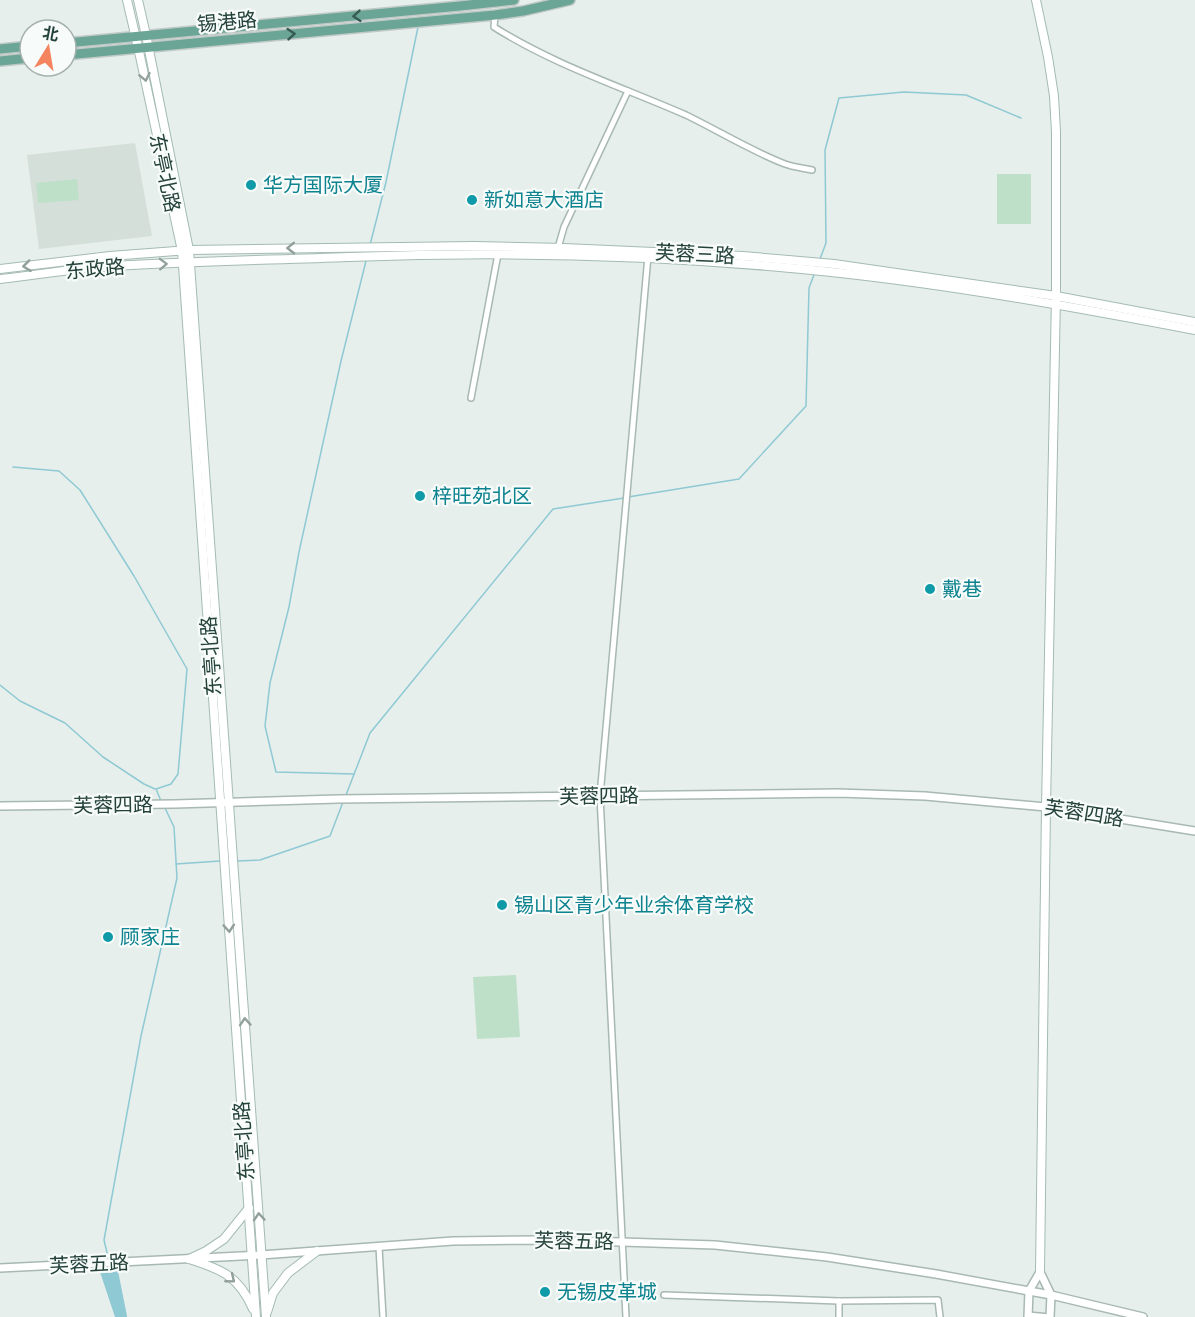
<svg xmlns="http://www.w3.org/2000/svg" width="1195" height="1317" font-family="'PT Sans','Noto Sans SC',sans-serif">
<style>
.built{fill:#d4dfda}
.green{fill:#bfe0c8}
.water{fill:#8ec9d4}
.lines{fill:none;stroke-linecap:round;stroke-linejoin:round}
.stream{stroke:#8ec9d4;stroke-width:1.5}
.minor-casing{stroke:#a8b8b2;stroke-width:8}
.tertiary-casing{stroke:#a8b8b2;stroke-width:10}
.secondary-casing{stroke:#a4bbb3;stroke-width:10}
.primary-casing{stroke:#c2cac8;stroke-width:12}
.minor{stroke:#fff;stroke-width:5}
.tertiary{stroke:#fff;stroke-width:7}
.secondary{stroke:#fff;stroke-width:8}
.primary{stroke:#6aa596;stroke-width:9}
.oneway{stroke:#365b51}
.oneway2{stroke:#92a09c}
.culture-dot{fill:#0f9aa8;stroke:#f7fbf9;stroke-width:2}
.labels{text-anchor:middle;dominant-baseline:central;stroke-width:4.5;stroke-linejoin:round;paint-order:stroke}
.street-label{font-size:20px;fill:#24423a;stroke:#f7fbf9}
.culture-label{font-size:20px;fill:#0d838f;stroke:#f7fbf9;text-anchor:start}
</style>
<rect width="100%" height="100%" fill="#e6efeb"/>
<!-- built -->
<polygon class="built" points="135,143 152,236 39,249 27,155"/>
<!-- green -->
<g class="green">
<rect x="997" y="174" width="34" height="50"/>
<polygon points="77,179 79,200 38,203 36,183"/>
<polygon points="516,975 520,1037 477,1039 473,977"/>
</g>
<!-- water -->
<polygon class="water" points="118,1271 127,1316 127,1317 115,1317 100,1272"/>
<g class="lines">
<!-- stream -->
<g class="stream">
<polyline points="370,245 386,182 418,27"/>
<polyline points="820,259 826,243 825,150 839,98 904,92 966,95 1021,118"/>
<polyline points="13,467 59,471 80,490 134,576 187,669 178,774 171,784 156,789 161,801"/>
<polyline points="628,497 739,479 806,406 809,288 815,272"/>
<polyline points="0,685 20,701 65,723 103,757 144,784 155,789"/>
<polyline points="354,774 276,772 265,726 270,683 289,607 299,552 341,361 366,261"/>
<polyline points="346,795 370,733 553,509 624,498"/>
<polyline points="237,861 260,860 330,836 343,802"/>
<polyline points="176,864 220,861"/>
<polyline points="109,1261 104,1240 141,1036 177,878 174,827 165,808"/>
</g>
<defs>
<g id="minor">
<path d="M495,15L494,27C554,65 622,87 686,115C719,131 751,151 785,164C793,167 803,168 812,170"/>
<polyline points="558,248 564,227 628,91"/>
<polyline points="471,398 498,254"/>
<polyline points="379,1247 383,1317"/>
<polyline points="664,1295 839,1301 938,1300 940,1317"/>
<polyline points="1028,1315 1050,1317"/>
<polyline points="626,1317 600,796 648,256"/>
<polyline points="839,1317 839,1301"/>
</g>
<g id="tertiary">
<polyline points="0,806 175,804 338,799 838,793 925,796 1046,807 1195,831"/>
<polyline points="0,1268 261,1255 453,1241 537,1240 622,1242 715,1245 827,1257 936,1274 1051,1295 1143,1317"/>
<polyline points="1040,1272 1051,1295 1050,1317"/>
<polyline points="1028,1317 1029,1291 1040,1272"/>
</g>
<g id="secondary">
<polyline points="127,0 138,47 182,251 256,1317"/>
<polyline points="138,0 146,35 189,250 266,1317"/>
<polyline points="1036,0 1048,57 1054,96 1056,132 1056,296 1046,807 1040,1272"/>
<polyline points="0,269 110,256 189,250 474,246 564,248 743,256 834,264 1056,296 1195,322"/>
<path d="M0,279C38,275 76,268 114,266C192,261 271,260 349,257C510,251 672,255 831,272C953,285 1074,307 1195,330"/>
<path d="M189,1259C221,1269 239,1276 253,1309"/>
<polyline points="189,1259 206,1251 224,1239 249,1208"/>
<polyline points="267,1312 273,1293 288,1273 317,1251"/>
</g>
<g id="primary">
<polyline points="66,43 460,6 514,0"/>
<polyline points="0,49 30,46"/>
<polyline points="66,55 495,15 523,11 570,0"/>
<polyline points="0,61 30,58"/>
</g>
</defs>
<!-- minor casing -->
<use href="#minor" class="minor-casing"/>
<!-- tertiary casing -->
<use href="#tertiary" class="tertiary-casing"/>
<!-- secondary casing -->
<use href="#secondary" class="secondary-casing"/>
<!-- primary casing -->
<use href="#primary" class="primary-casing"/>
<!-- minor -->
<use href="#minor" class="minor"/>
<!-- tertiary -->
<use href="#tertiary" class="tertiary"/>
<!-- secondary -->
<use href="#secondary" class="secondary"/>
<!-- primary -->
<use href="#primary" class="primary"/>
</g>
<!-- one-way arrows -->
<defs><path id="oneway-chevron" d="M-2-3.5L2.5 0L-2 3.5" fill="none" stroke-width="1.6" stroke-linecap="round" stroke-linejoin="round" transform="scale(1.5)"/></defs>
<g class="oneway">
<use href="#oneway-chevron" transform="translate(357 16) rotate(175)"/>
<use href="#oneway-chevron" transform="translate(291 34) rotate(-5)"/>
</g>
<g class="oneway2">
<use href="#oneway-chevron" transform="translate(145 77) rotate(78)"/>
<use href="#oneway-chevron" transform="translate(291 248) rotate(179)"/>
<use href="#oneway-chevron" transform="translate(163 264) rotate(-2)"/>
<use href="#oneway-chevron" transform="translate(27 266) rotate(173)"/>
<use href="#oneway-chevron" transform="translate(229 928) rotate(86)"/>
<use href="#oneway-chevron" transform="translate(245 1022) rotate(-94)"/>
<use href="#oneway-chevron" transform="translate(259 1217) rotate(-94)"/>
<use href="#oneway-chevron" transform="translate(231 1279) rotate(39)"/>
</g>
<!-- markers -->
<g class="culture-dot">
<circle cx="251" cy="185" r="6"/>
<circle cx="472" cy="200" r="6"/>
<circle cx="420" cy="496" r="6"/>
<circle cx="930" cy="589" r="6"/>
<circle cx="502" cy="905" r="6"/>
<circle cx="108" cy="937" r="6"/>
<circle cx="545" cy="1292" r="6"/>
</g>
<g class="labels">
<!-- street labels -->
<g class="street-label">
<text transform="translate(227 22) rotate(-5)">锡港路</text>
<text transform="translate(165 173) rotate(78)">东亭北路</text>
<text transform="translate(695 254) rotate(3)">芙蓉三路</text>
<text transform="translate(95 269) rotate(-5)">东政路</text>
<text transform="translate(211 656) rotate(-94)">东亭北路</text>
<text transform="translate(599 796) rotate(-1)">芙蓉四路</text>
<text transform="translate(113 805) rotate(-1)">芙蓉四路</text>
<text transform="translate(1084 813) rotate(9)">芙蓉四路</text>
<text transform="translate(244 1141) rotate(-94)">东亭北路</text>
<text transform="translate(574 1241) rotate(1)">芙蓉五路</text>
<text transform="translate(89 1264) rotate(-3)">芙蓉五路</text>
</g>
<!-- culture labels -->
<g class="culture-label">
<text x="263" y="185">华方国际大厦</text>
<text x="484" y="200">新如意大酒店</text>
<text x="432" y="496">梓旺苑北区</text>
<text x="942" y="589">戴巷</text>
<text x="514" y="905">锡山区青少年业余体育学校</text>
<text x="120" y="937">顾家庄</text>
<text x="557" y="1292">无锡皮革城</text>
</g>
</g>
<!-- north arrow -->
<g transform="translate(48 48) rotate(11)"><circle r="28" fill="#f7fbf9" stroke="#a3b1ad" stroke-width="1.5"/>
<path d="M0-4.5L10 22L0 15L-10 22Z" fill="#f4845f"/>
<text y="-9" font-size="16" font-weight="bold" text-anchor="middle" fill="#24423a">北</text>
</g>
</svg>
